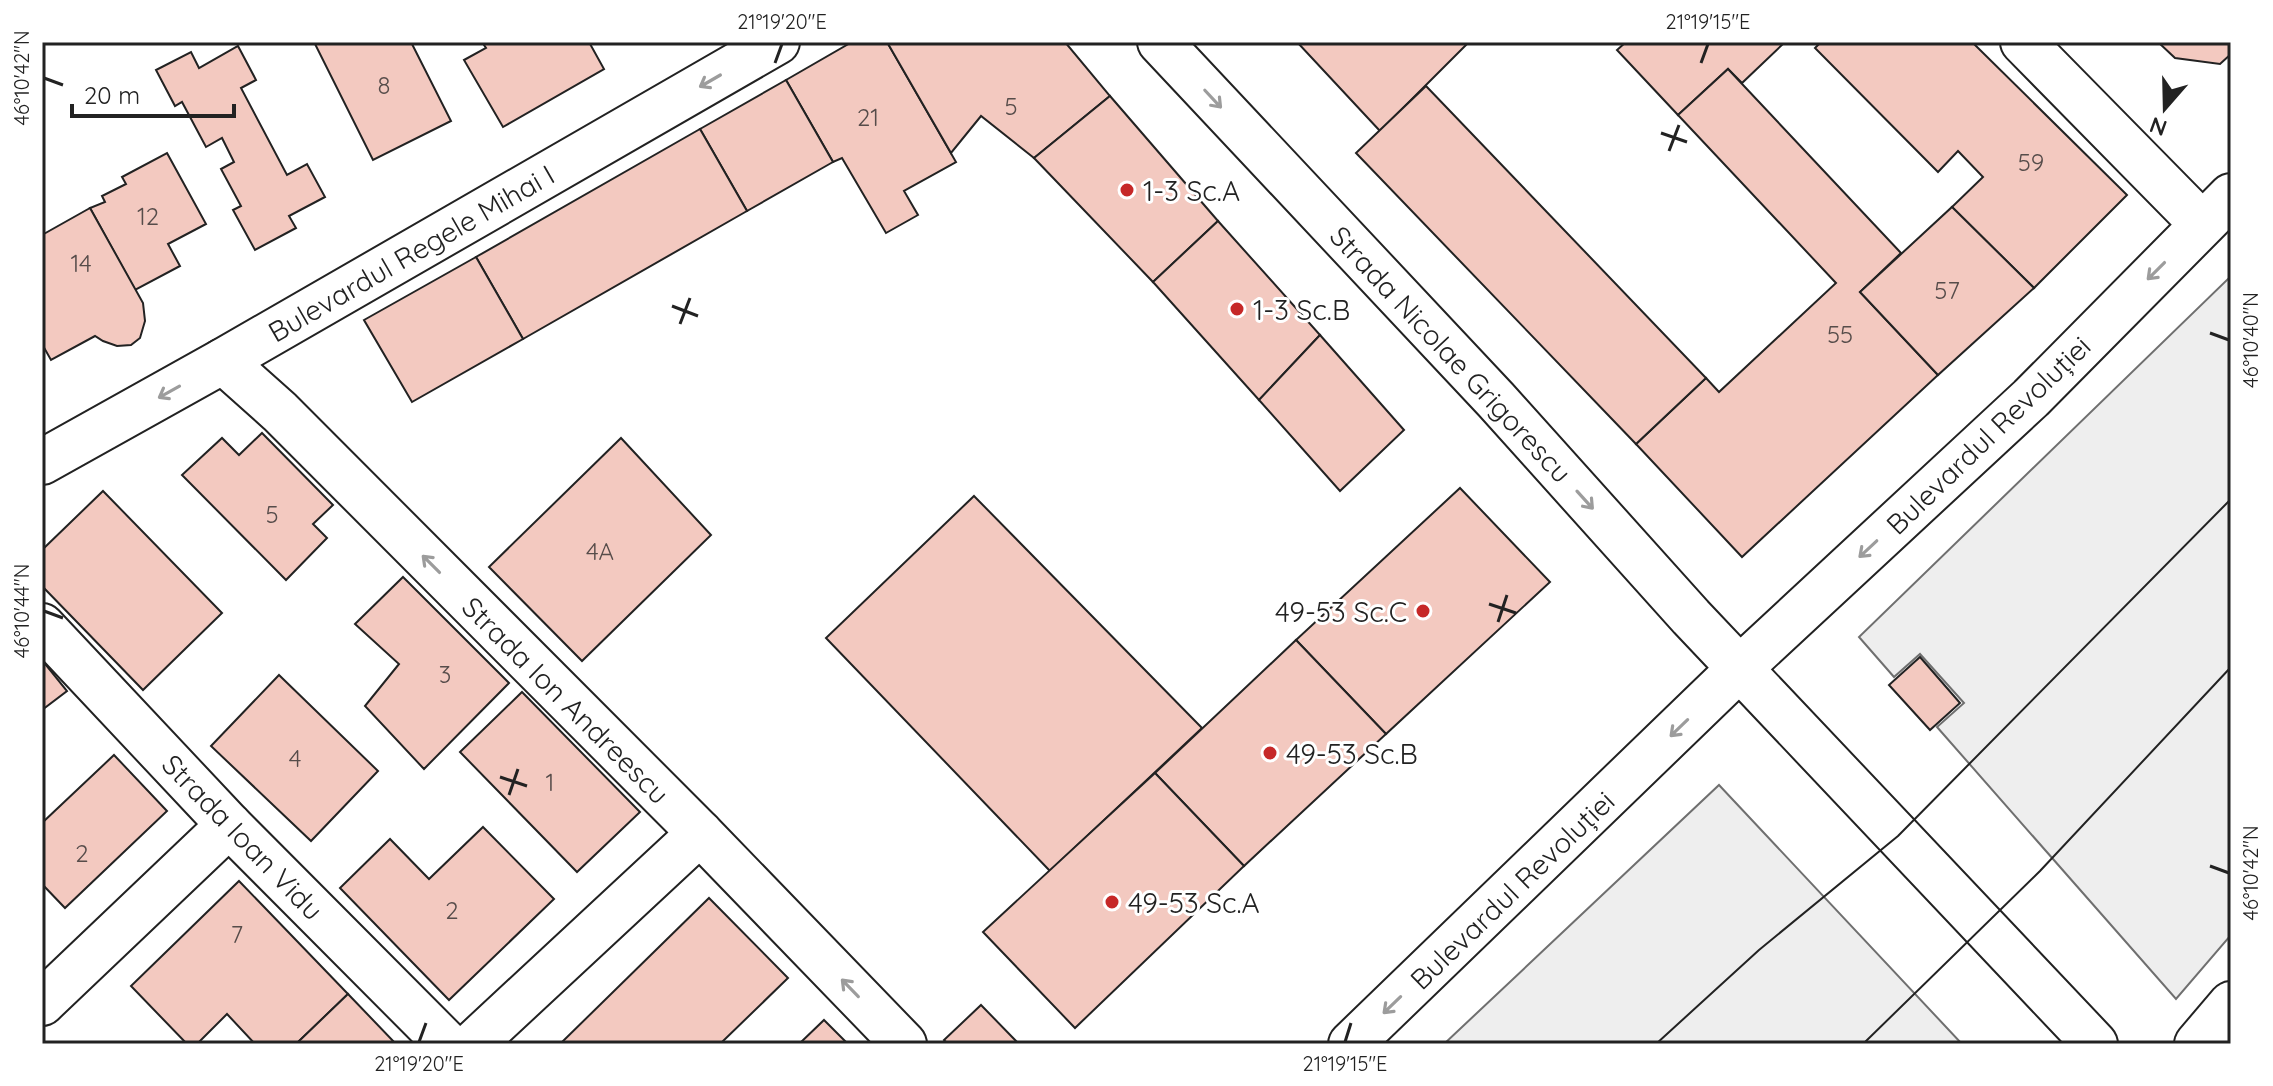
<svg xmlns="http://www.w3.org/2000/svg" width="2273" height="1086" font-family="Quicksand,sans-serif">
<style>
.green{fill:#eee;stroke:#6f6f6f;stroke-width:2}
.building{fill:#f3c9c0;stroke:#222;stroke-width:2}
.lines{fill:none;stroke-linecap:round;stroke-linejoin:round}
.minor-casing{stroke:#222;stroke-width:48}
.major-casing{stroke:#222;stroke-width:48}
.minor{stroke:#fff;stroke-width:44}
.major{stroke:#fff;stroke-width:44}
.tram{stroke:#222;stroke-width:2}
.oneway{stroke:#9c9c9c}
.ticks{fill:none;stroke:#222;stroke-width:3}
.poi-dot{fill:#c62828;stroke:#fff;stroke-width:3}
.labels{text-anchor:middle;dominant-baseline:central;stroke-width:6;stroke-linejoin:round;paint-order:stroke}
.number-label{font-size:24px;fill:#564c4a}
.poi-label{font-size:28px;fill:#222;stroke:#fff;text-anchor:start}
.street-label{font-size:28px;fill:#222;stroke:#fff}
.neatline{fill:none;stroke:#222;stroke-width:3}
.ticks-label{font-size:20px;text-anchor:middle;fill:#222}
</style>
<rect width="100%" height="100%" fill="#fff"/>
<!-- green -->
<g class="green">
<polygon points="2231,276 2231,935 2176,999 1937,727 1964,703 1920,654 1894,677 1859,637"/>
<polygon points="1719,785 1962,1044 1444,1044"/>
</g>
<!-- building -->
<g class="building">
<polygon points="319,42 411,42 451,121 373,160 315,44"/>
<polygon points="482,42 589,42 604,69 503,127 464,60 486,48"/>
<polygon points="852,42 887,42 956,162 904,191 918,215 886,233 842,158 833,162 786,80"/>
<polygon points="887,42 1065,42 1110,96 1034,158 981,116 951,153"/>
<polygon points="1297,42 1469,42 1380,131"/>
<polygon points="1626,42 1783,42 1784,43 1742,83 1728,69 1678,115 1617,50"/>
<polygon points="1821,42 1972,42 2127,195 2034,288 1952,207 1983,177 1958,151 1938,172 1815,48"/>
<polygon points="2158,42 2231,42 2231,54 2220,64 2175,58"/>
<polygon points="238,46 256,80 241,88 287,175 307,164 325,197 289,216 296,228 255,250 233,210 241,206 221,169 234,162 222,138 206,147 182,102 175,106 156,70 191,52 199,68"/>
<polygon points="1728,69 1901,253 1860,292 1938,375 1742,557 1636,444 1706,378 1719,392 1836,283 1678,115"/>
<polygon points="786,80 833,162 747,211 700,129"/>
<polygon points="1426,86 1706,378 1636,444 1356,153"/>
<polygon points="1110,96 1218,221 1153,282 1034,158"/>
<polygon points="700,129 747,211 523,339 476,257"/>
<polygon points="167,153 206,224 168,244 180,266 135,290 90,208 105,202 102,196 126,184 122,177"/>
<polygon points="1952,207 2034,288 1938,375 1860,292"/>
<polygon points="90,208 143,303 145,321 140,338 131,345 117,346 103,341 95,336 51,360 42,344 42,235"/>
<polygon points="1218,221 1320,335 1259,400 1153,282"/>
<polygon points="476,257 523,339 412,402 364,320"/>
<polygon points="1320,335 1404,430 1340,491 1259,400"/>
<polygon points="262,433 333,505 313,524 327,538 286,580 182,475 222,438 239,455"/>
<polygon points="621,438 711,535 582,661 489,567"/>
<polygon points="1460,488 1550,582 1386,734 1296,640"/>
<polygon points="103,491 222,613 143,690 42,586 42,550"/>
<polygon points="974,496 1202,728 1050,871 826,638"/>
<polygon points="403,577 509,683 424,769 365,706 399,664 355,624"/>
<polygon points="1296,640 1386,734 1244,866 1155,773"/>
<polygon points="1920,657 1960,703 1930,730 1889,685"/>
<polygon points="42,660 67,691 42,710"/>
<polygon points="279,675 378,771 311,841 211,746"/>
<polygon points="522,692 640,812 577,872 460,752"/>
<polygon points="114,755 167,811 65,908 42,884 42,823"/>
<polygon points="1155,773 1244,866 1075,1028 983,932"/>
<polygon points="483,827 554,899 449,1000 340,888 390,839 429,879"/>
<polygon points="239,881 348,994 296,1044 255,1044 227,1014 197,1044 187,1044 131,986"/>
<polygon points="709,898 788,978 720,1044 560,1044"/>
<polygon points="348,994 396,1044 296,1044"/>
<polygon points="981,1005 1019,1044 948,1044 944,1040"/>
<polygon points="824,1020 848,1044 799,1044"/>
</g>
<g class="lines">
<defs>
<g id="minor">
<polyline points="2023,42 2202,224"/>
<polyline points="223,361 280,412 700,833 904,1044"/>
<polyline points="42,626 229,825 447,1044"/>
<polyline points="42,1003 229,825"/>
<polyline points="473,1044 700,833"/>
</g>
<g id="major">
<polyline points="1160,42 1496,400 1691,617 2095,1044"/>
<polyline points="42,462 223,361 777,42"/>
<polyline points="1351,1044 1740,668 2031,398 2231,196"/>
<polyline points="2197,1044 2231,1004"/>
</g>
</defs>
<!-- minor casing -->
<use href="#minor" class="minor-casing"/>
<!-- major casing -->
<use href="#major" class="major-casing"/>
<!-- minor -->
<use href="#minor" class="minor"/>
<!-- major -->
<use href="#major" class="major"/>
<!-- tram -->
<g class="tram">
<polyline points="1656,1044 1759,950 1898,836 2231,499"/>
<polyline points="1863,1044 2040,871 2231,667"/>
</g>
</g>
<!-- one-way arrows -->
<defs><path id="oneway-shaft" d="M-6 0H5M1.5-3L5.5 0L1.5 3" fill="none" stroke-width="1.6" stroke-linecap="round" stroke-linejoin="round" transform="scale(2)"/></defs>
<g class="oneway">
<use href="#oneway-shaft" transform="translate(710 81) rotate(150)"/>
<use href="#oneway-shaft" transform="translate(1213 99) rotate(47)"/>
<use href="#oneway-shaft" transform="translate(2156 271) rotate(135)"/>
<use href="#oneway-shaft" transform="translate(169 392) rotate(151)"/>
<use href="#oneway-shaft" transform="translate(1585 500) rotate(48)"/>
<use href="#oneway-shaft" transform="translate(1868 549) rotate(137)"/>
<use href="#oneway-shaft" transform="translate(431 564) rotate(-135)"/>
<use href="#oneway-shaft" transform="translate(1679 728) rotate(136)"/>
<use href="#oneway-shaft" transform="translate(850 988) rotate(-134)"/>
<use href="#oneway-shaft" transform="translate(1392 1005) rotate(136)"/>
</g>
<!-- ticks -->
<path class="ticks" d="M775,63L782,44M1701,63L1708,44M44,78L63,85M1661,133L1687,142M1669,151L1679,125M672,306L698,316M680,324L690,298M2210,333L2229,340M1489,604L1516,613M44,611L63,618M1498,622L1507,595M500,777L527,786M509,795L518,769M2210,866L2229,873M419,1042L426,1023M1345,1042L1351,1023"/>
<!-- markers -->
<g class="poi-dot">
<circle cx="1127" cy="190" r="8"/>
<circle cx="1237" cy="309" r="8"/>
<circle cx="1423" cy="611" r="8"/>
<circle cx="1270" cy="753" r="8"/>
<circle cx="1112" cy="902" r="8"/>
</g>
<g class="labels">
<!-- number labels -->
<g class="number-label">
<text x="384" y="85">8</text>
<text x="1011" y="106">5</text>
<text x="868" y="117">21</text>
<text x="2031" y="162">59</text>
<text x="148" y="216">12</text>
<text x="81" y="263">14</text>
<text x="1947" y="290">57</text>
<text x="1840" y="334">55</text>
<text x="272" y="514">5</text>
<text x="600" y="551">4A</text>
<text x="445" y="674">3</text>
<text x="295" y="758">4</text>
<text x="550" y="782">1</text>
<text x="82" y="853">2</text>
<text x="452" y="910">2</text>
<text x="237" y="934">7</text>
</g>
<!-- poi labels -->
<g class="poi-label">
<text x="1143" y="190">1-3 Sc.A</text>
<text x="1253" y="309">1-3 Sc.B</text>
<text x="1407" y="611" text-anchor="end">49-53 Sc.C</text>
<text x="1286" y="753">49-53 Sc.B</text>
<text x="1128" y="902">49-53 Sc.A</text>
</g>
<!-- street labels -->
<g class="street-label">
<text transform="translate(411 253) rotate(-30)">Bulevardul Regele Mihai I</text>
<text transform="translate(1451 354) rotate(47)">Strada Nicolae Grigorescu</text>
<text transform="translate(1988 435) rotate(-44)">Bulevardul Revoluției</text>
<text transform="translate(566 700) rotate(45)">Strada Ion Andreescu</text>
<text transform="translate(243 837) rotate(46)">Strada Ioan Vidu</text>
<text transform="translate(1512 890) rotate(-44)">Bulevardul Revoluției</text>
</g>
</g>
<!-- border -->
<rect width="2273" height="1086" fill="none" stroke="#ffffff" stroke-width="88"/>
<!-- north arrow -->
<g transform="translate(2165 108) rotate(200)" stroke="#ffffff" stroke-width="6" paint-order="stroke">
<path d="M0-6L14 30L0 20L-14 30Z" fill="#222222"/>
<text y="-12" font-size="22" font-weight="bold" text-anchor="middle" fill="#222222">N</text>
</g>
<!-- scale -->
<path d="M72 104v12h162v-12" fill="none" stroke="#222222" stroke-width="4"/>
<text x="84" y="104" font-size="24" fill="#222222" stroke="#ffffff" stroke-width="6" paint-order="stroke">20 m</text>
<rect x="44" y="44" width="2185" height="998" class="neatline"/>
<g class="ticks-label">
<text x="782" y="29">21°19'20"E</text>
<text x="1708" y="29">21°19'15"E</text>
<text transform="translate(22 78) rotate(-90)" y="7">46°10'42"N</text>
<text transform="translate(2251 340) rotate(-90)" y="7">46°10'40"N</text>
<text transform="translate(22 611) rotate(-90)" y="7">46°10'44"N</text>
<text transform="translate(2251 873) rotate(-90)" y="7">46°10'42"N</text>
<text x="419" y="1071">21°19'20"E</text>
<text x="1345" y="1071">21°19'15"E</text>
</g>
</svg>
